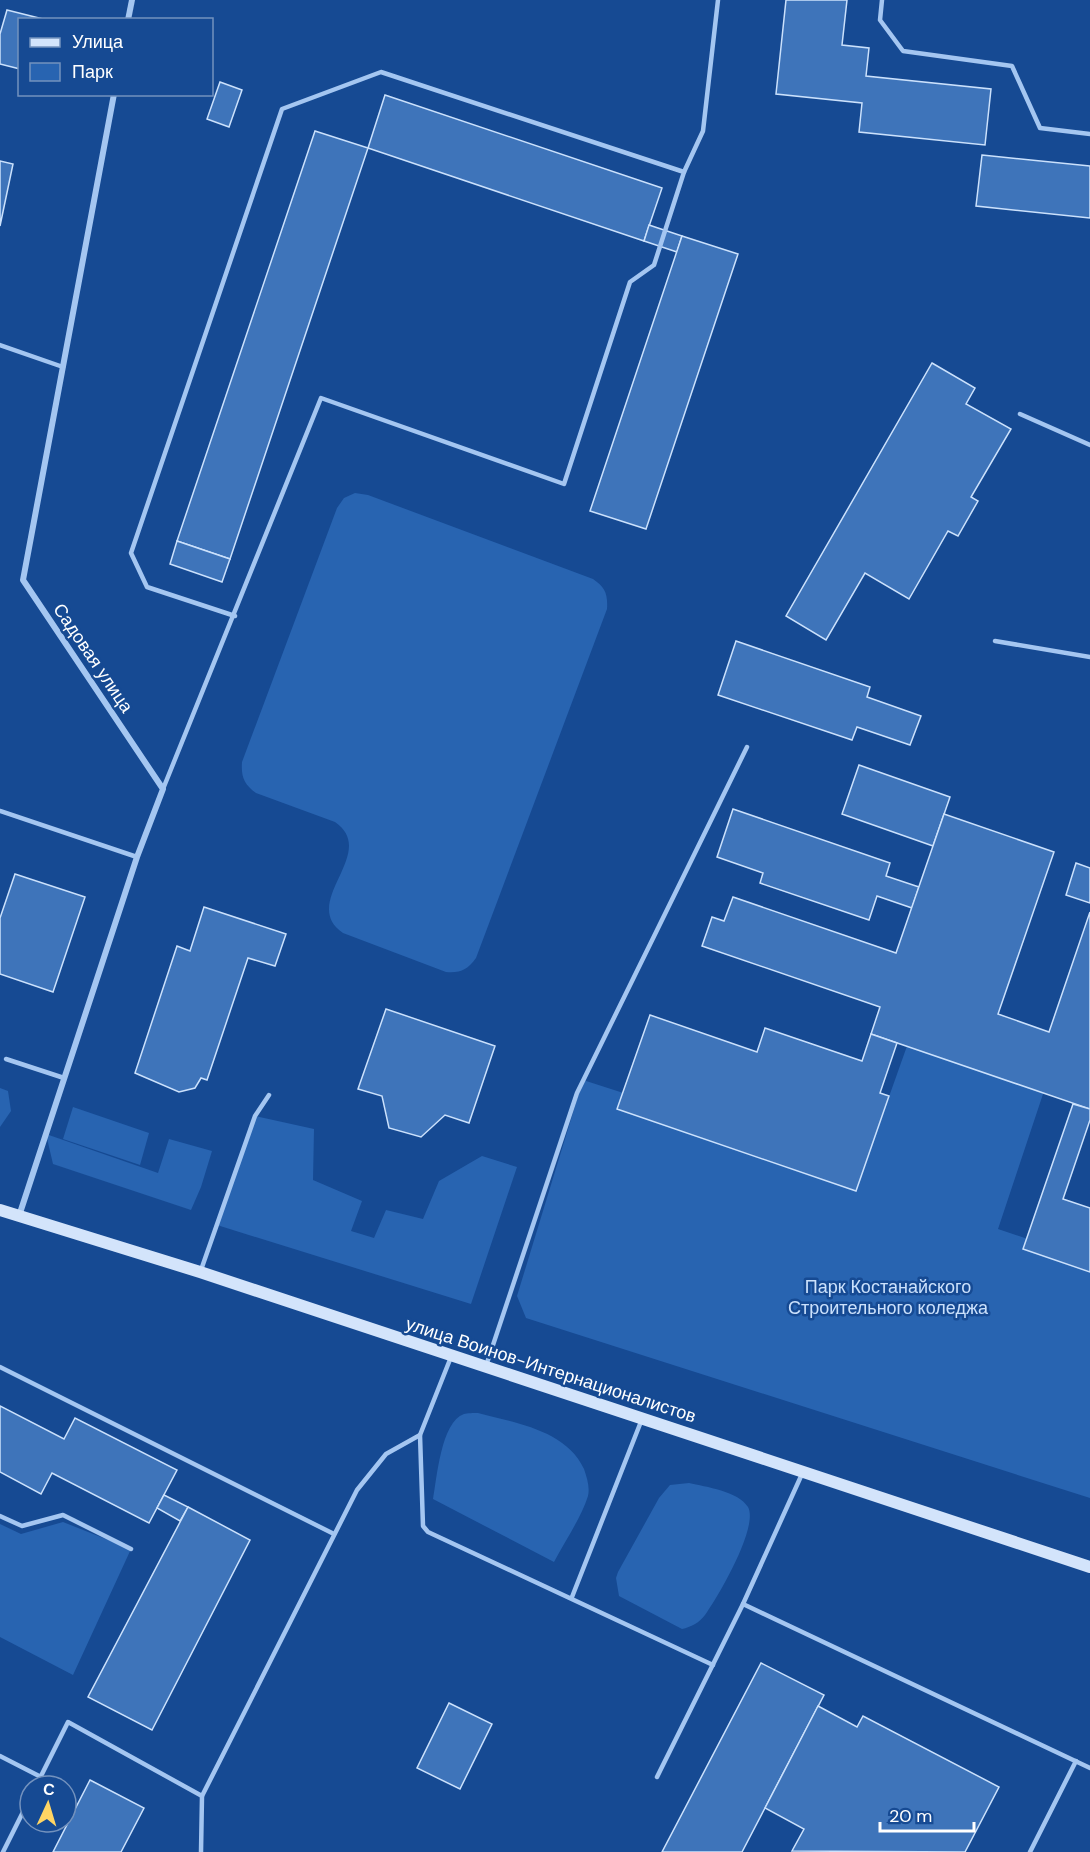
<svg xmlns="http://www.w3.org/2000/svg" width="1090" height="1852" font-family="'DM Sans',sans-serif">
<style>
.green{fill:#2864b1}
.building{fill:#3e74ba;stroke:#cbe1fc;stroke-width:1.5}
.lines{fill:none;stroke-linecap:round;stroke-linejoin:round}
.lane{stroke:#a4c6f1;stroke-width:4.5}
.street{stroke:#a4c6f1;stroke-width:6}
.secondary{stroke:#d3e4fb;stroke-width:12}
.labels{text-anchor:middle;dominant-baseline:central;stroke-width:5;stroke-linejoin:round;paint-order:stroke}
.street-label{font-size:18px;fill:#fff;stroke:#164a93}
.park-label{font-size:18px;fill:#cbe1fc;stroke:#164a93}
</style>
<rect width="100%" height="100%" fill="#164a93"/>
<!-- green -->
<g class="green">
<path d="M355,493L368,495L593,579C605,587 608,594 607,609L476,958C467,970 461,973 446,972L343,933C298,902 380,853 335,822L256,793C244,784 241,777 242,762L337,508L344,498Z"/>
<polygon points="907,1046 1045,1088 998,1229 1090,1260 1090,1498 526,1318 517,1296 583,1080 863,1170"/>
<polygon points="0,1088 8,1091 11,1111 0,1127"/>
<polygon points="73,1107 149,1133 140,1165 63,1139"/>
<polygon points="255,1116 314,1129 313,1180 362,1201 351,1231 374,1238 386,1210 423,1219 439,1181 482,1156 517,1167 471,1304 217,1225"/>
<polygon points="46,1134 158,1173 169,1139 212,1151 201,1187 191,1210 53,1164"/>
<path d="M478,1413C515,1423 566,1430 584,1469C587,1478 590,1487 588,1496C581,1518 565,1541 554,1562L433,1499C437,1478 441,1422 464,1414C467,1413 474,1413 478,1413Z"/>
<path d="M689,1483C706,1487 738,1491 748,1507C759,1527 718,1597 705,1615C699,1623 691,1627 682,1629L619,1596L616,1578L618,1572L659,1498L670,1485Z"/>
<polygon points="63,1522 131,1549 73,1675 0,1637 0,1524 21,1534"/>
</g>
<!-- building -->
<g class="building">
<polygon points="786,0 847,0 842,45 869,48 866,76 991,89 985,145 859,132 862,103 776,94"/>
<polygon points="7,10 43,19 20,20 20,69 0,64 0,34"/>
<polygon points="220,82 242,90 229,127 207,119"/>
<polygon points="385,95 662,188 644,241 368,148"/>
<polygon points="315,131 368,148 230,559 177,541"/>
<polygon points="982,155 1090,166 1090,218 976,206"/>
<polygon points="0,161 13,164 0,226"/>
<polygon points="649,225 682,236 677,252 644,241"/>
<polygon points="682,236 738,254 646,529 590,511"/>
<polygon points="932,363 975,388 966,404 1011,429 971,497 978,501 958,536 948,531 909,599 865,573 826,640 786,616"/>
<polygon points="177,541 230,559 222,582 170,564"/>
<polygon points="736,641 870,687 867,697 921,716 910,745 857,727 852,740 718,695"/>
<polygon points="859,765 950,797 933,846 842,814"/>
<polygon points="733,809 890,863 886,876 919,887 912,908 877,896 869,920 760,883 763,873 717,857"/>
<polygon points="944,814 1054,852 998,1014 1049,1032 1090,912 1090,1109 871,1034 880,1007 702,946 712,917 724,921 733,897 896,953"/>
<polygon points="1076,863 1090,868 1090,903 1066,895"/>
<polygon points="15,874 85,897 53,992 0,974 0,918"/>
<polygon points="204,907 286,934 275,966 248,958 207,1080 201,1078 195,1088 179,1092 135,1073 177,946 190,951"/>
<polygon points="386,1009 495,1046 469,1123 445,1115 421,1137 389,1128 382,1096 358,1089"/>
<polygon points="650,1015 757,1052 765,1028 862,1061 871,1034 897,1043 880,1093 889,1096 856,1191 617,1109"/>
<polygon points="1073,1104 1090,1109 1090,1120 1063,1199 1090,1208 1090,1272 1023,1249"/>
<polygon points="0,1406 64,1439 75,1418 177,1470 149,1523 52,1473 41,1494 0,1472"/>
<polygon points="164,1495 188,1507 180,1521 157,1508"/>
<polygon points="188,1507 250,1540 152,1730 88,1697"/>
<polygon points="761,1663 824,1695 765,1808 742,1852 662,1852"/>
<polygon points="449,1703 492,1724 460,1789 417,1768"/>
<polygon points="818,1706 857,1727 863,1716 999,1787 965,1852 792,1851 804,1829 765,1808"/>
<polygon points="90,1780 144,1808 121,1852 53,1852"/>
</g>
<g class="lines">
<!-- lane -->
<g class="lane">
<polyline points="882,0 880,20 903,51 1012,66 1040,128 1090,134"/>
<polyline points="684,172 703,131 718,0"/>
<polyline points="0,345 63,367"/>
<polyline points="1020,414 1090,445"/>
<polyline points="995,641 1090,657"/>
<polyline points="163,789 321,398 564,484 630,282 654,265 684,172 381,72 282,109 131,553 147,587 235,616"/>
<polyline points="0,811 137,857"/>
<polyline points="6,1059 64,1078"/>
<polyline points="201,1270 255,1116 269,1095"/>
<polyline points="486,1366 577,1093 747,747"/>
<polyline points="0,1367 334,1534"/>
<polyline points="420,1435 423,1526 428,1532 713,1665"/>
<polyline points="0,1516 22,1526 63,1515 131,1549"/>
<polyline points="572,1597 642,1419"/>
<polyline points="743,1604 1090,1768"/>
<polyline points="0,1756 41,1777"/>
<polyline points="657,1777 743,1604 802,1474"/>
<polyline points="36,1786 68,1722 202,1796 357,1490 386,1454 420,1435 451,1357"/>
<polyline points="3,1852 30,1798"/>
<polyline points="201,1852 202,1796"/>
<polyline points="1030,1852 1076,1761"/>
</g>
<!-- street -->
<g class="street">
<polyline points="128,20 132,0"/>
<polyline points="19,1216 137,857 163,789 23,580 114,94"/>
</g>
<!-- secondary -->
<polyline class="secondary" points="0,1210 200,1272 1090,1567"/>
</g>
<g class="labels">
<!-- street labels -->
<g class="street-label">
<text transform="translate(93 658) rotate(56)">Садовая улица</text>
<text transform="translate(551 1370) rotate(18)">улица Воинов-Интернационалистов</text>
</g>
<!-- park labels -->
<g class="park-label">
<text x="888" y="1287">Парк Костанайского<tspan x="888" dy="21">Строительного коледжа</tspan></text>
</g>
</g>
<!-- legend -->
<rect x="18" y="18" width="195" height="78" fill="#164a93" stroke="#7392be" stroke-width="1.5"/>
<rect x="30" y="38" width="30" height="9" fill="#d3e4fb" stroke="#7392be" stroke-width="1.5"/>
<text x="72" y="48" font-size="18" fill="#ffffff">Улица</text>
<rect x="30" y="63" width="30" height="18" fill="#2864b1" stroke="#7392be" stroke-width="1.5"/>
<text x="72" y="78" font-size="18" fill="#ffffff">Парк</text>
<!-- north arrow -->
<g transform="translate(48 1804) rotate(4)"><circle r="28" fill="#164a93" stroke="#7392be" stroke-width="1.5"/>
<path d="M0-4.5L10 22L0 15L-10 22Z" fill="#ffd564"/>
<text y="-9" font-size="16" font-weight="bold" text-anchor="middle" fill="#ffffff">С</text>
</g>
<!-- scale -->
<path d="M880 1822v9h94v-9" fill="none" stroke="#ffffff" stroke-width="3"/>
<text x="889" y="1822" font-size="18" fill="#ffffff" stroke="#164a93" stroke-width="4.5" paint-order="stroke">20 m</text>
</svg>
